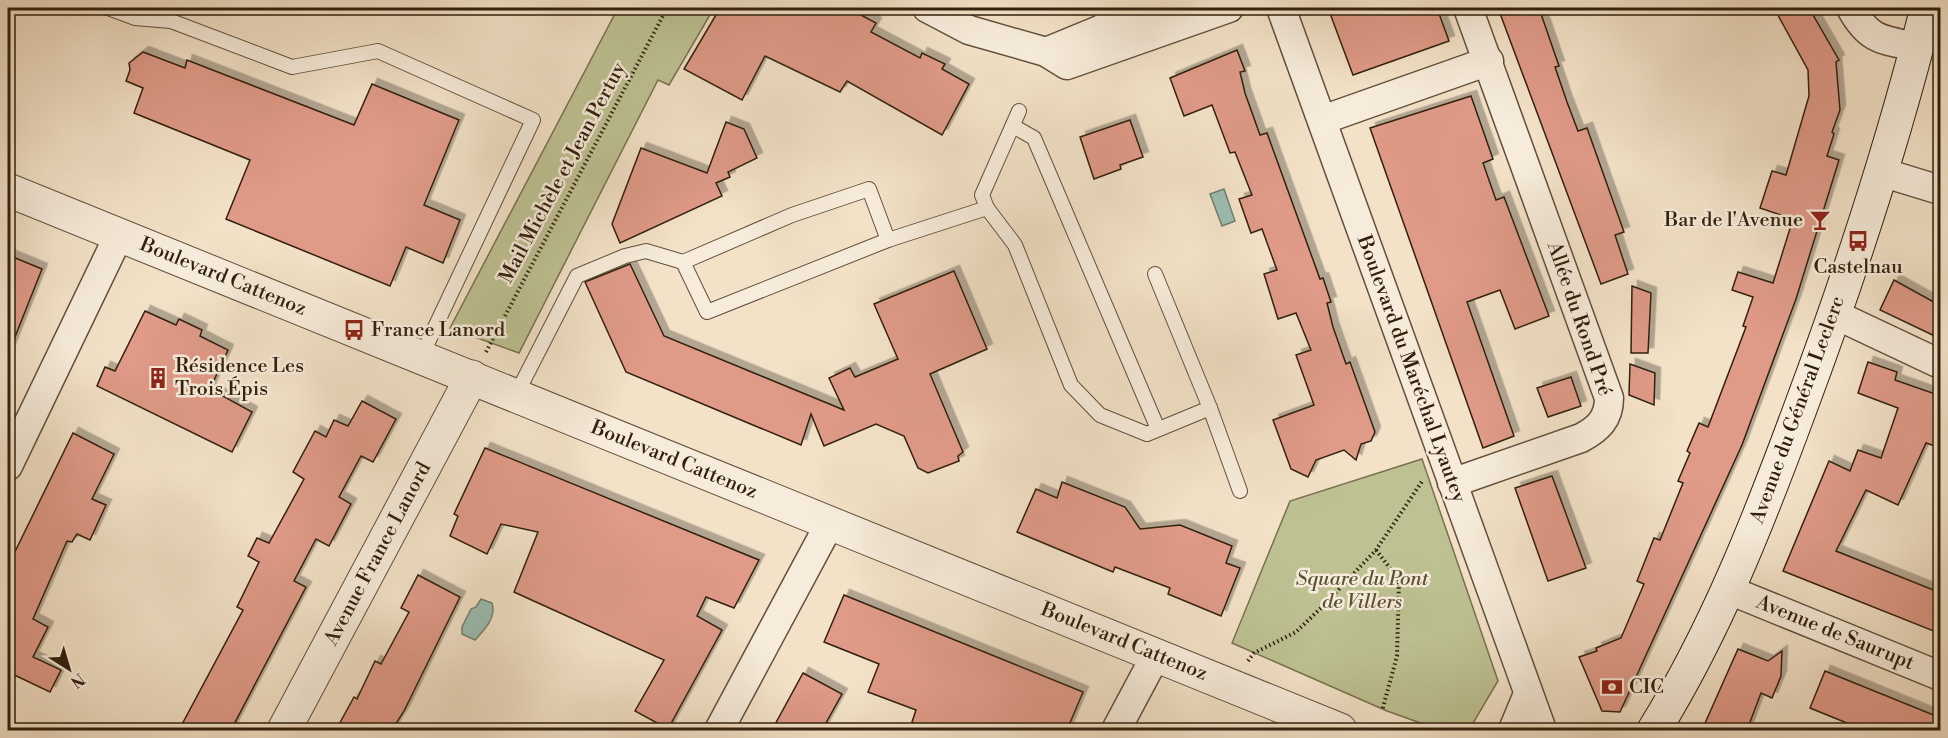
<svg xmlns="http://www.w3.org/2000/svg" width="1948" height="738" font-family="'Libre Bodoni',serif">
<style>
.green{fill:#bec293;stroke:#787150;stroke-width:1.5}
.water{fill:#9bbeb3;stroke:#717f71;stroke-width:1.5}
.building{fill:#df9a88;stroke:#31200d;stroke-width:1.5;filter:url(#shadow)}
.lines{fill:none;stroke-linecap:round;stroke-linejoin:round}
.service-casing{stroke:#62503c;stroke-width:16}
.minor-casing{stroke:#62503c;stroke-width:31}
.tertiary-casing{stroke:#62503c;stroke-width:35}
.secondary-casing{stroke:#31200d;stroke-width:35}
.path{stroke:#31200d;stroke-width:4;stroke-dasharray:1.5 3;stroke-linecap:butt}
.service{stroke:#f7ecdb;stroke-width:14}
.minor{stroke:#f7ecdb;stroke-width:28}
.tertiary{stroke:#f7ecdb;stroke-width:33}
.secondary{stroke:#f7ecdb;stroke-width:33}
.labels{text-anchor:middle;dominant-baseline:central;stroke-width:5;stroke-linejoin:round;paint-order:stroke}
.street-label{font-size:20px;fill:#31200d;stroke:#f7ecdb}
.poi-label{font-size:20px;fill:#31200d;stroke:#f7ecdb;text-anchor:start}
.park-label{font-size:20px;font-style:italic;fill:#5b5135;stroke:#f7ecdb}
</style>
<defs>
<filter id="shadow"><feDropShadow dx="5.5" dy="-5.5" stdDeviation="0" flood-color="#0004"/></filter>
</defs>
<rect width="100%" height="100%" fill="#f3e2c8"/>
<filter id="stains"><feTurbulence type="fractalNoise" baseFrequency=".00333" numOctaves="4"/><feColorMatrix values="0 0 0 0 .2 0 0 0 0 .09 0 0 0 0 .02 0 0 0 .5 -.17"/></filter>
<radialGradient id="worn" r=".72"><stop offset=".6" stop-color="#630" stop-opacity="0"/><stop offset="1" stop-color="#630" stop-opacity=".3"/></radialGradient>
<!-- green -->
<g class="green">
<polygon points="618,8 714,8 669,85 658,80 519,353 450,328"/>
<polygon points="1422,459 1498,681 1469,730 1440,730 1387,711 1232,643 1290,501"/>
</g>
<!-- water -->
<g class="water">
<polygon points="1224,189 1235,221 1222,226 1210,194"/>
<path d="M481,599L492,603C497,618 483,631 475,640L462,634V627L471,609L476,607Z"/>
</g>
<!-- building -->
<g class="building">
<polygon points="720,8 848,8 876,23 871,32 920,58 922,53 945,64 942,69 969,84 942,135 847,81 840,92 765,56 742,100 684,69"/>
<polygon points="1328,8 1437,8 1449,41 1353,75"/>
<polygon points="1498,8 1539,8 1559,66 1555,67 1567,102 1578,131 1587,128 1624,232 1615,235 1628,274 1601,284"/>
<polygon points="1774,8 1809,8 1839,60 1836,62 1840,110 1832,132 1834,134 1827,156 1839,160 1796,299 1742,445 1620,712 1602,711 1579,657 1597,651 1596,648 1621,638 1644,584 1637,581 1654,538 1660,540 1683,483 1678,481 1690,453 1687,451 1699,423 1708,427 1746,327 1743,326 1753,297 1732,290 1738,272 1773,283 1793,219 1760,208 1772,171 1786,175 1809,96 1808,70"/>
<polygon points="1237,50 1245,71 1240,72 1245,93 1260,135 1267,133 1320,279 1323,278 1331,302 1327,303 1333,327 1346,364 1350,362 1375,432 1371,441 1361,444 1356,460 1344,450 1316,460 1308,477 1291,469 1273,420 1314,405 1296,355 1311,350 1296,313 1278,319 1264,274 1277,270 1262,229 1251,233 1239,199 1252,195 1235,152 1230,153 1212,105 1184,116 1170,78"/>
<polygon points="143,52 185,68 187,60 354,125 372,84 459,120 424,205 460,220 443,263 406,247 390,286 226,219 250,160 134,113 143,88 126,81 130,70 129,63"/>
<polygon points="1471,96 1493,159 1483,163 1496,200 1504,197 1549,316 1515,329 1500,290 1467,302 1514,436 1483,448 1370,128"/>
<polygon points="1130,120 1143,157 1120,165 1121,169 1094,179 1080,137"/>
<polygon points="726,122 744,129 757,158 728,172 730,177 716,183 722,196 620,243 612,224 641,148 707,173"/>
<polygon points="8,255 42,269 9,352 8,352"/>
<polygon points="630,264 664,336 844,410 829,378 850,368 855,377 898,359 874,304 954,271 987,349 930,374 963,452 958,456 959,461 928,473 918,468 904,436 876,424 824,446 811,414 801,445 626,372 585,282"/>
<polygon points="1894,280 1941,306 1941,339 1880,310"/>
<polygon points="1632,286 1651,293 1648,353 1631,353"/>
<polygon points="145,311 176,325 179,319 202,330 200,336 228,350 210,389 252,412 232,452 97,386 105,367 115,371"/>
<polygon points="1868,362 1897,372 1895,380 1941,396 1941,448 1926,443 1898,505 1866,490 1836,551 1941,593 1941,634 1783,571 1829,461 1850,471 1858,450 1881,458 1898,408 1858,393"/>
<polygon points="1630,364 1655,373 1654,405 1629,395"/>
<polygon points="1571,377 1581,406 1548,417 1537,388"/>
<polygon points="362,401 396,419 373,462 361,456 339,497 351,504 329,546 316,539 294,581 306,587 231,730 179,730 243,610 237,607 259,562 248,556 257,538 269,543 304,479 293,472 315,431 326,437 334,420 348,426"/>
<polygon points="73,433 114,454 92,499 106,505 90,540 77,534 72,542 67,541 33,619 48,627 33,657 61,670 50,692 8,672 8,566"/>
<polygon points="485,448 759,560 734,608 706,597 697,616 722,630 668,729 635,711 664,660 514,592 538,532 501,524 487,554 450,536 458,516 454,514"/>
<polygon points="1552,476 1586,568 1548,581 1515,488"/>
<polygon points="1062,482 1125,507 1140,529 1180,525 1232,546 1226,563 1240,568 1221,616 1168,594 1170,588 1115,567 1113,572 1017,532 1036,489 1057,498"/>
<polygon points="418,575 460,597 404,711 392,730 336,730 354,697 357,699 375,661 381,664 409,612 401,608"/>
<polygon points="844,595 1083,692 1067,730 927,730 921,728 912,722 916,710 868,692 879,664 824,642"/>
<polygon points="1738,649 1768,661 1782,651 1781,676 1772,698 1761,693 1747,730 1702,730"/>
<polygon points="1825,671 1941,718 1941,730 1864,730 1810,708"/>
<polygon points="803,673 842,694 822,730 772,730"/>
</g>
<g class="lines">
<defs>
<g id="service">
<polyline points="108,8 135,18 171,21 292,67 378,51 533,120 421,357"/>
<polyline points="1099,8 1110,30"/>
<polyline points="1013,126 1034,138 1158,429"/>
<polyline points="987,208 1015,245 1071,385 1100,415 1147,434 1210,408 1240,491"/>
<polyline points="683,262 707,312 888,240"/>
<polyline points="1155,274 1210,408"/>
<polyline points="516,395 577,276 625,256 646,251 683,262 792,215 869,189 888,240 987,208 982,195 1019,111"/>
</g>
<g id="minor">
<polyline points="927,8 969,30 1046,52 1067,65 1229,8"/>
<polyline points="1281,8 1542,730"/>
<path d="M1851,8C1869,41 1883,40 1917,47"/>
<polyline points="1046,52 1153,8"/>
<polyline points="1322,120 1489,61"/>
<polyline points="1881,172 1940,190"/>
<polyline points="1834,314 1940,364"/>
<polyline points="8,466 119,235"/>
<path d="M1452,483L1581,438C1598,429 1609,419 1609,398L1468,8"/>
<polyline points="1729,590 1940,676"/>
<polyline points="719,730 830,523"/>
<polyline points="1116,730 1156,655"/>
<polyline points="1513,730 1528,694"/>
</g>
<g id="tertiary">
<polyline points="8,190 1340,730"/>
<polyline points="284,730 472,377"/>
</g>
<path id="secondary" d="M1654,730C1716,630 1759,520 1800,409C1849,278 1893,144 1927,8"/>
</defs>
<!-- service casing -->
<use href="#service" class="service-casing"/>
<!-- minor casing -->
<use href="#minor" class="minor-casing"/>
<!-- tertiary casing -->
<use href="#tertiary" class="tertiary-casing"/>
<!-- secondary casing -->
<use href="#secondary" class="secondary-casing"/>
<!-- path -->
<g class="path">
<polyline points="486,352 667,8"/>
<polyline points="1376,550 1399,580 1397,656 1382,711"/>
<polyline points="1248,661 1254,653 1296,632 1322,607 1376,550 1423,480"/>
</g>
<!-- service -->
<use href="#service" class="service"/>
<!-- minor -->
<use href="#minor" class="minor"/>
<!-- tertiary -->
<use href="#tertiary" class="tertiary"/>
<!-- secondary -->
<use href="#secondary" class="secondary"/>
</g>
<!-- icons -->
<defs>
<symbol id="bar-bare" viewBox="-9 -9 18 18"><path d="M-6-5H6L.8 .8V4.5H3.5V6h-7V4.5H-.8V.8Z" fill="#8f2418" stroke="#f7ecdb" stroke-width="2.5" paint-order="stroke"/></symbol>
<symbol id="bus-bare" viewBox="-9 -9 18 18"><path d="M-5-6H5V4H4V6H2V4H-2V6H-4V4H-5ZM-3.5-4V0h7V-4ZM-3.5 1.2v1.5H-2V1.2ZM2 1.2v1.5H3.5V1.2Z" fill="#8f2418" stroke="#f7ecdb" stroke-width="2.5" paint-order="stroke"/></symbol>
<symbol id="building-bare" viewBox="-9 -9 18 18"><path d="M-4-6H4V6H1V3H-1V6H-4ZM-2.5-4.3h1.7v1.8h-1.7ZM.8-4.3h1.7v1.8H.8ZM-2.5-1h1.7V.8h-1.7ZM.8-1h1.7V.8H.8Z" fill="#8f2418" stroke="#f7ecdb" stroke-width="2.5" paint-order="stroke"/></symbol>
<symbol id="bank-bare" viewBox="-9 -9 18 18"><path d="M-6-4H6V4H-6ZM0-2.3a2.3 2.3 0 1 0 0 4.6a2.3 2.3 0 1 0 0-4.6Z" fill="#8f2418" stroke="#f7ecdb" stroke-width="2.5" paint-order="stroke"/></symbol>
</defs>
<g fill-rule="evenodd">
<use href="#bar-bare" x="1805" y="205" width="30" height="30"/>
<use href="#bus-bare" x="1843" y="226" width="30" height="30"/>
<use href="#bus-bare" x="339" y="315" width="30" height="30"/>
<use href="#building-bare" x="143" y="363" width="30" height="30"/>
<use href="#bank-bare" x="1597" y="672" width="30" height="30"/>
</g>
<g class="labels">
<!-- street labels -->
<g class="street-label">
<text transform="translate(563 173) rotate(-62)">Mail Michèle et Jean Pertuy</text>
<text transform="translate(223 277) rotate(22)">Boulevard Cattenoz</text>
<text transform="translate(1579 319) rotate(71)">Allée du Rond Pré</text>
<text transform="translate(1411 369) rotate(70)">Boulevard du Maréchal Lyautey</text>
<text transform="translate(1798 410) rotate(-70)">Avenue du Général Leclerc</text>
<text transform="translate(674 460) rotate(22)">Boulevard Cattenoz</text>
<text transform="translate(378 554) rotate(-62)">Avenue France Lanord</text>
<text transform="translate(1835 633) rotate(22)">Avenue de Saurupt</text>
<text transform="translate(1124 642) rotate(22)">Boulevard Cattenoz</text>
</g>
<!-- poi labels -->
<g class="poi-label">
<text x="1803" y="220" text-anchor="end">Bar de l'Avenue</text>
<text x="1858" y="267" text-anchor="middle">Castelnau</text>
<text x="371" y="330">France Lanord</text>
<text x="175" y="366">Résidence Les<tspan x="175" dy="23">Trois Épis</tspan></text>
<text x="1629" y="687">CIC</text>
</g>
<!-- park labels -->
<g class="park-label">
<text x="1362" y="579">Square du Pont<tspan x="1362" dy="23">de Villers</tspan></text>
</g>
</g>
<!-- margin -->
<rect width="1948" height="738" fill="none" stroke="#f3e2c8" stroke-width="30"/>
<rect x="9" y="9" width="1930" height="720" fill="none" stroke="#31200d" stroke-width="3"/>
<rect x="15" y="15" width="1918" height="708" fill="none" stroke="#31200d" stroke-width="1.5"/>
<!-- north arrow -->
<g transform="translate(69 669) rotate(143)" stroke="#f7ecdb" stroke-width="4.5" paint-order="stroke">
<path d="M0-4.5L10 22L0 15L-10 22Z" fill="#31200d"/>
<text y="-9" font-size="16" font-weight="bold" text-anchor="middle" fill="#31200d">N</text>
</g>
<rect width="100%" height="100%" filter="url(#stains)"/>
<rect width="100%" height="100%" fill="url(#worn)"/>
</svg>
